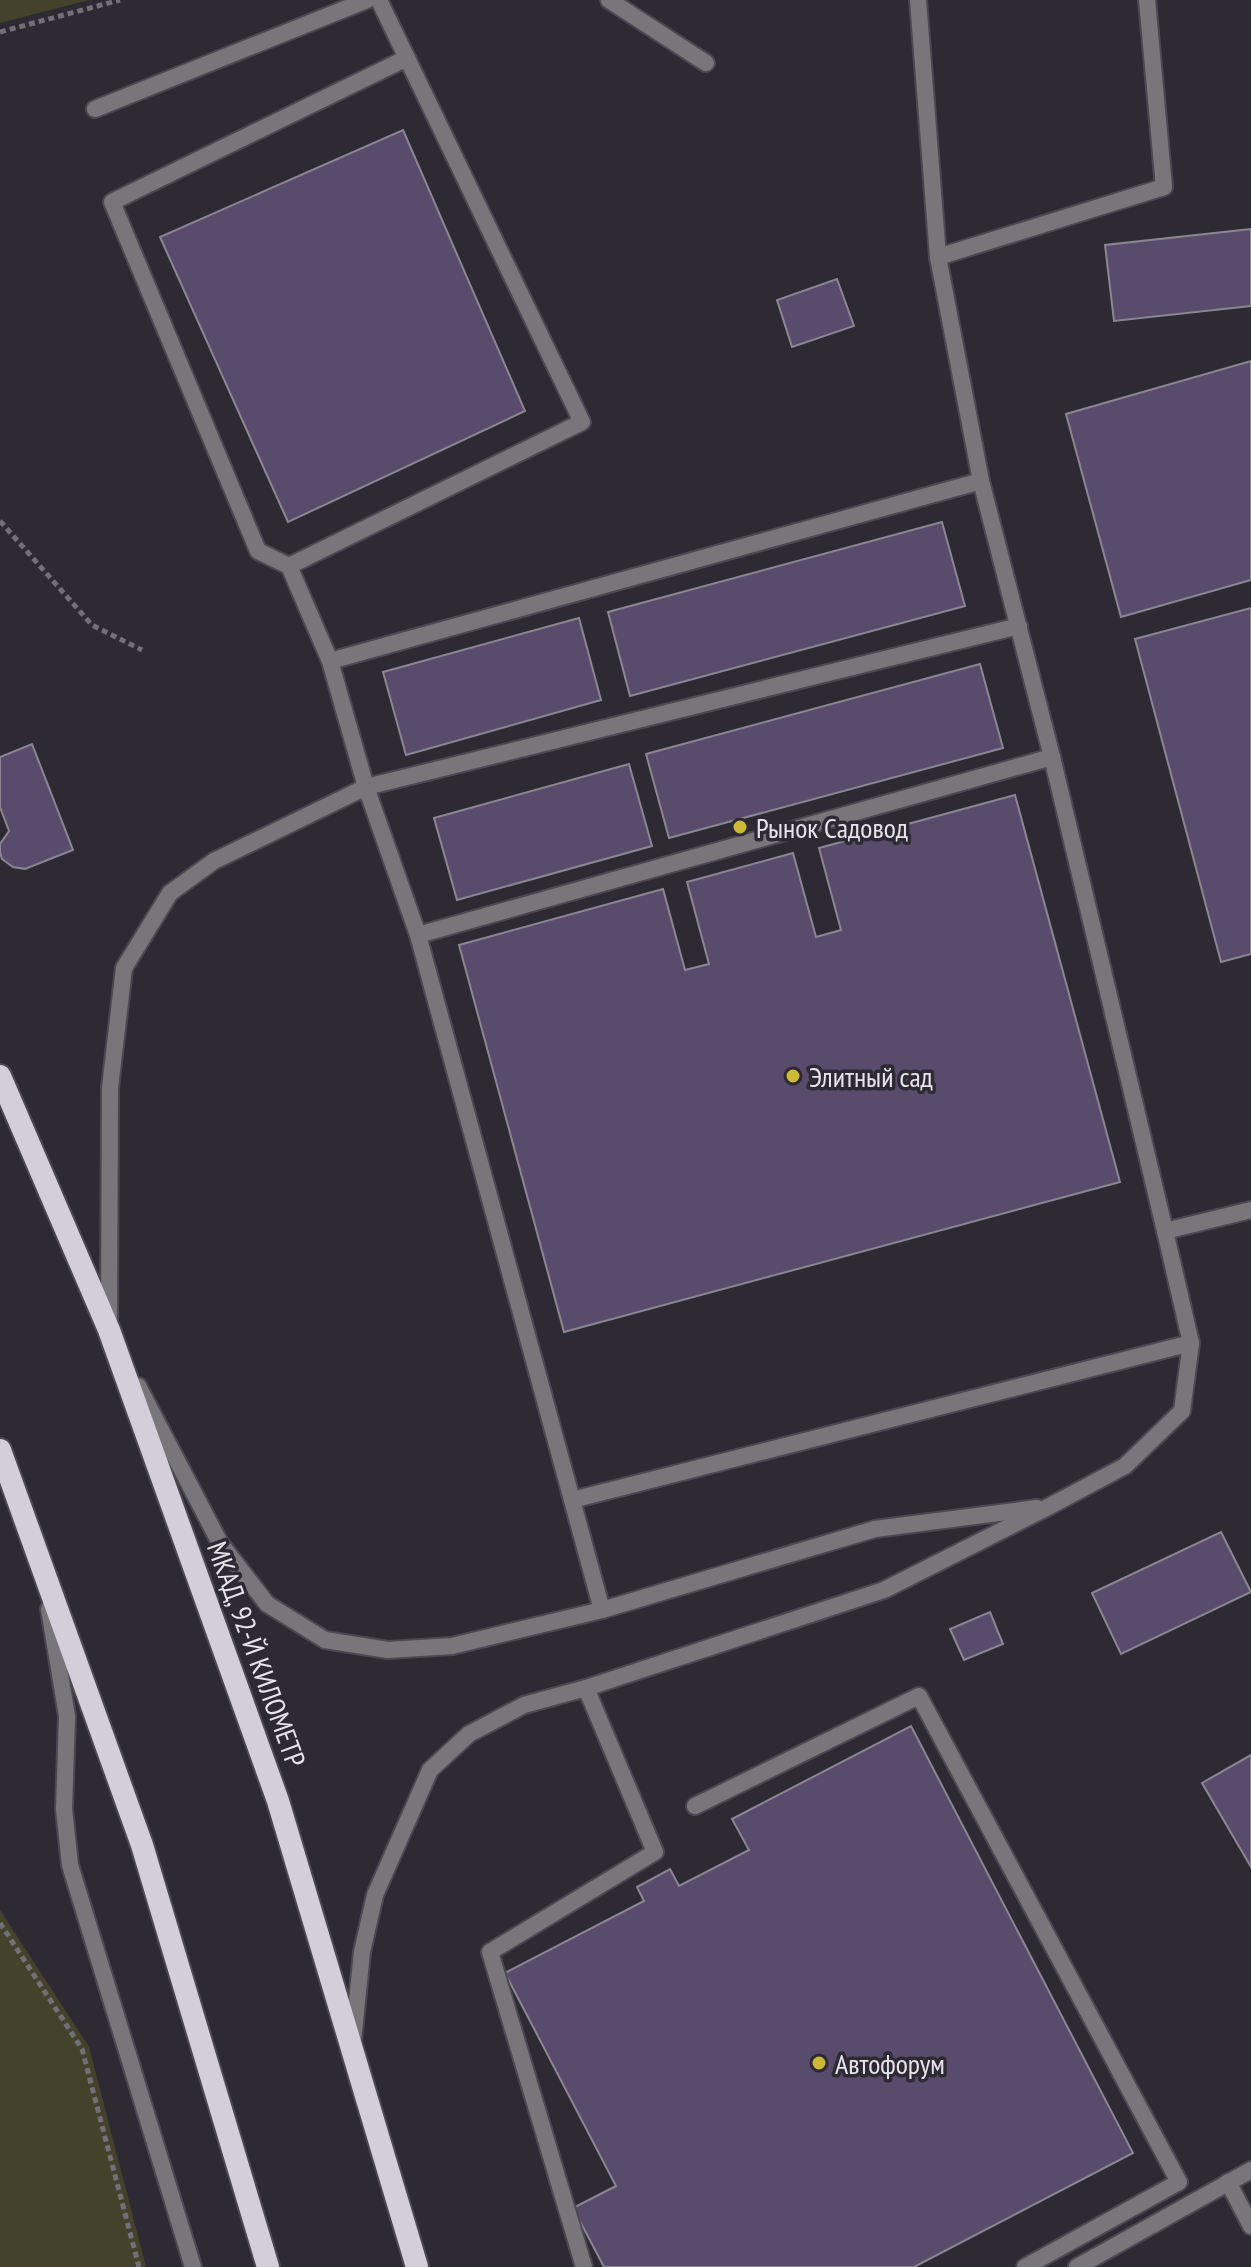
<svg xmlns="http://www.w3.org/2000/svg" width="1251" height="2267" font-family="'PT Sans Narrow',sans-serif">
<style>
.green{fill:#45422c}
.building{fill:#594b6c;stroke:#8b8692;stroke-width:2}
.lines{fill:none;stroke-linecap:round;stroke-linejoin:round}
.service-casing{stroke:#4c4851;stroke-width:20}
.minor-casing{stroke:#4c4851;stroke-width:20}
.trunk-casing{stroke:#4c4851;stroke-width:26}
.path{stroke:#736f78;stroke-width:5;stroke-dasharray:6 4;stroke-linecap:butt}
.service{stroke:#78767b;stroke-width:16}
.minor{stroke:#78767b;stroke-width:16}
.trunk{stroke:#d3ceda;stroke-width:22}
.poi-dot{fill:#cdb938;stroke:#2e2a34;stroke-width:3}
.labels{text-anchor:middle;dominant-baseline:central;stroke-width:7;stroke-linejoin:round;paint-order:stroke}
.poi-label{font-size:28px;fill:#e7e4eb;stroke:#2e2a34;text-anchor:start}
.street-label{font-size:28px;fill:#e7e4eb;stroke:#2e2a34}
</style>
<rect width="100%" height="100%" fill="#2e2a34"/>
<!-- green -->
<g class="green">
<polygon points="0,0 89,0 0,23"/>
<polygon points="0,1910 89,2047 146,2267 0,2267"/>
</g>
<!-- building -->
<g class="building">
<polygon points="403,130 525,411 288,522 160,237"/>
<polygon points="1251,229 1251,306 1114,321 1105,245"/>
<polygon points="837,279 854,326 792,347 777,300"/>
<polygon points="1251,361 1251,580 1121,617 1066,414"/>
<polygon points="942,522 965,606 630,696 608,612"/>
<polygon points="1251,608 1251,954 1221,962 1135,639"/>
<polygon points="579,618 601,700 406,755 383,672"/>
<polygon points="980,664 1003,748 669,838 646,754"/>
<polygon points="32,744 73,850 25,869 13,867 2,859 0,852 0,844 9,831 0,807 0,757"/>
<polygon points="629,764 652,846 457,900 434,818"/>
<polygon points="1015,795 1120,1182 564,1332 459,945 663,889 685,970 709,964 687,882 793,853 816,937 841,930 819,848"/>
<polygon points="1221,1532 1251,1592 1121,1654 1092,1593"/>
<polygon points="990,1612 1003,1644 964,1660 950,1629"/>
<polygon points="911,1726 1133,2153 914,2267 604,2267 573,2208 616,2186 505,1973 644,1901 637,1887 670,1869 679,1886 749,1850 732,1819"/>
<polygon points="1251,1755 1251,1867 1202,1783"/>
</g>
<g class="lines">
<defs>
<g id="service">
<polyline points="379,0 582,422 289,566 330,661 366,787 418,935 602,1610"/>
<polyline points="609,0 706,63"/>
<polyline points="918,0 938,257 981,481 1052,757 1165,1231"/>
<polyline points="95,109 367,0"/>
<polyline points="938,257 1164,187 1147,0"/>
<polyline points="289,566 258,551 112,202 407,58"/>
<polyline points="330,661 981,481"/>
<polyline points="418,935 1052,757"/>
<polyline points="109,1322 110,1088 124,968 170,893 214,861 366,787 1019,626"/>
<polyline points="572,1500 1191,1343"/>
<polyline points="49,1609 67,1716 64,1809 70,1865 193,2267"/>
<polyline points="695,1806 919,1696 1179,2182 1025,2267"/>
<polyline points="584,2267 490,1952 655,1852 586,1688"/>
</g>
<g id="minor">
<polyline points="138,1386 220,1543 267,1604 325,1640 388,1650 452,1646 602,1610 875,1529 1037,1508"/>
<polyline points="353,2041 362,1952 375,1895 430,1770 469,1734 524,1705 586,1688 884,1590 1050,1506 1125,1466 1182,1411 1191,1343 1165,1231 1251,1210"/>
<polyline points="1228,2182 1251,2226"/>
<polyline points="1077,2267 1251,2170"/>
</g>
<g id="trunk">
<polyline points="0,1076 109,1330 278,1801 417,2267"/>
<polyline points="0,1450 142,1845 268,2267"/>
</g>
</defs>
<!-- service casing -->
<use href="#service" class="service-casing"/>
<!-- minor casing -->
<use href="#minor" class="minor-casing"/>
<!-- trunk casing -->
<use href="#trunk" class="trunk-casing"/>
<!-- path -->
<g class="path">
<polyline points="0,32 120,0"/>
<polyline points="0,521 92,625 142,650"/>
<polyline points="0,1923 82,2049 139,2267"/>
</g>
<!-- service -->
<use href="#service" class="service"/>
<!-- minor -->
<use href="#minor" class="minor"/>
<!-- trunk -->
<use href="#trunk" class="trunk"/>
</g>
<!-- markers -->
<g class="poi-dot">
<circle cx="740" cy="827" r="8"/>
<circle cx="793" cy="1076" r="8"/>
<circle cx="819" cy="2063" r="8"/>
</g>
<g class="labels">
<!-- poi labels -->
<g class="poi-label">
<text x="756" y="827">Рынок Садовод</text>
<text x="809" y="1076">Элитный сад</text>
<text x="835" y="2063">Автофорум</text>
</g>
<!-- street labels -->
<g class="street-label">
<text transform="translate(257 1654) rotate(70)">МКАД, 92-Й КИЛОМЕТР</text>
</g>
</g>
</svg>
